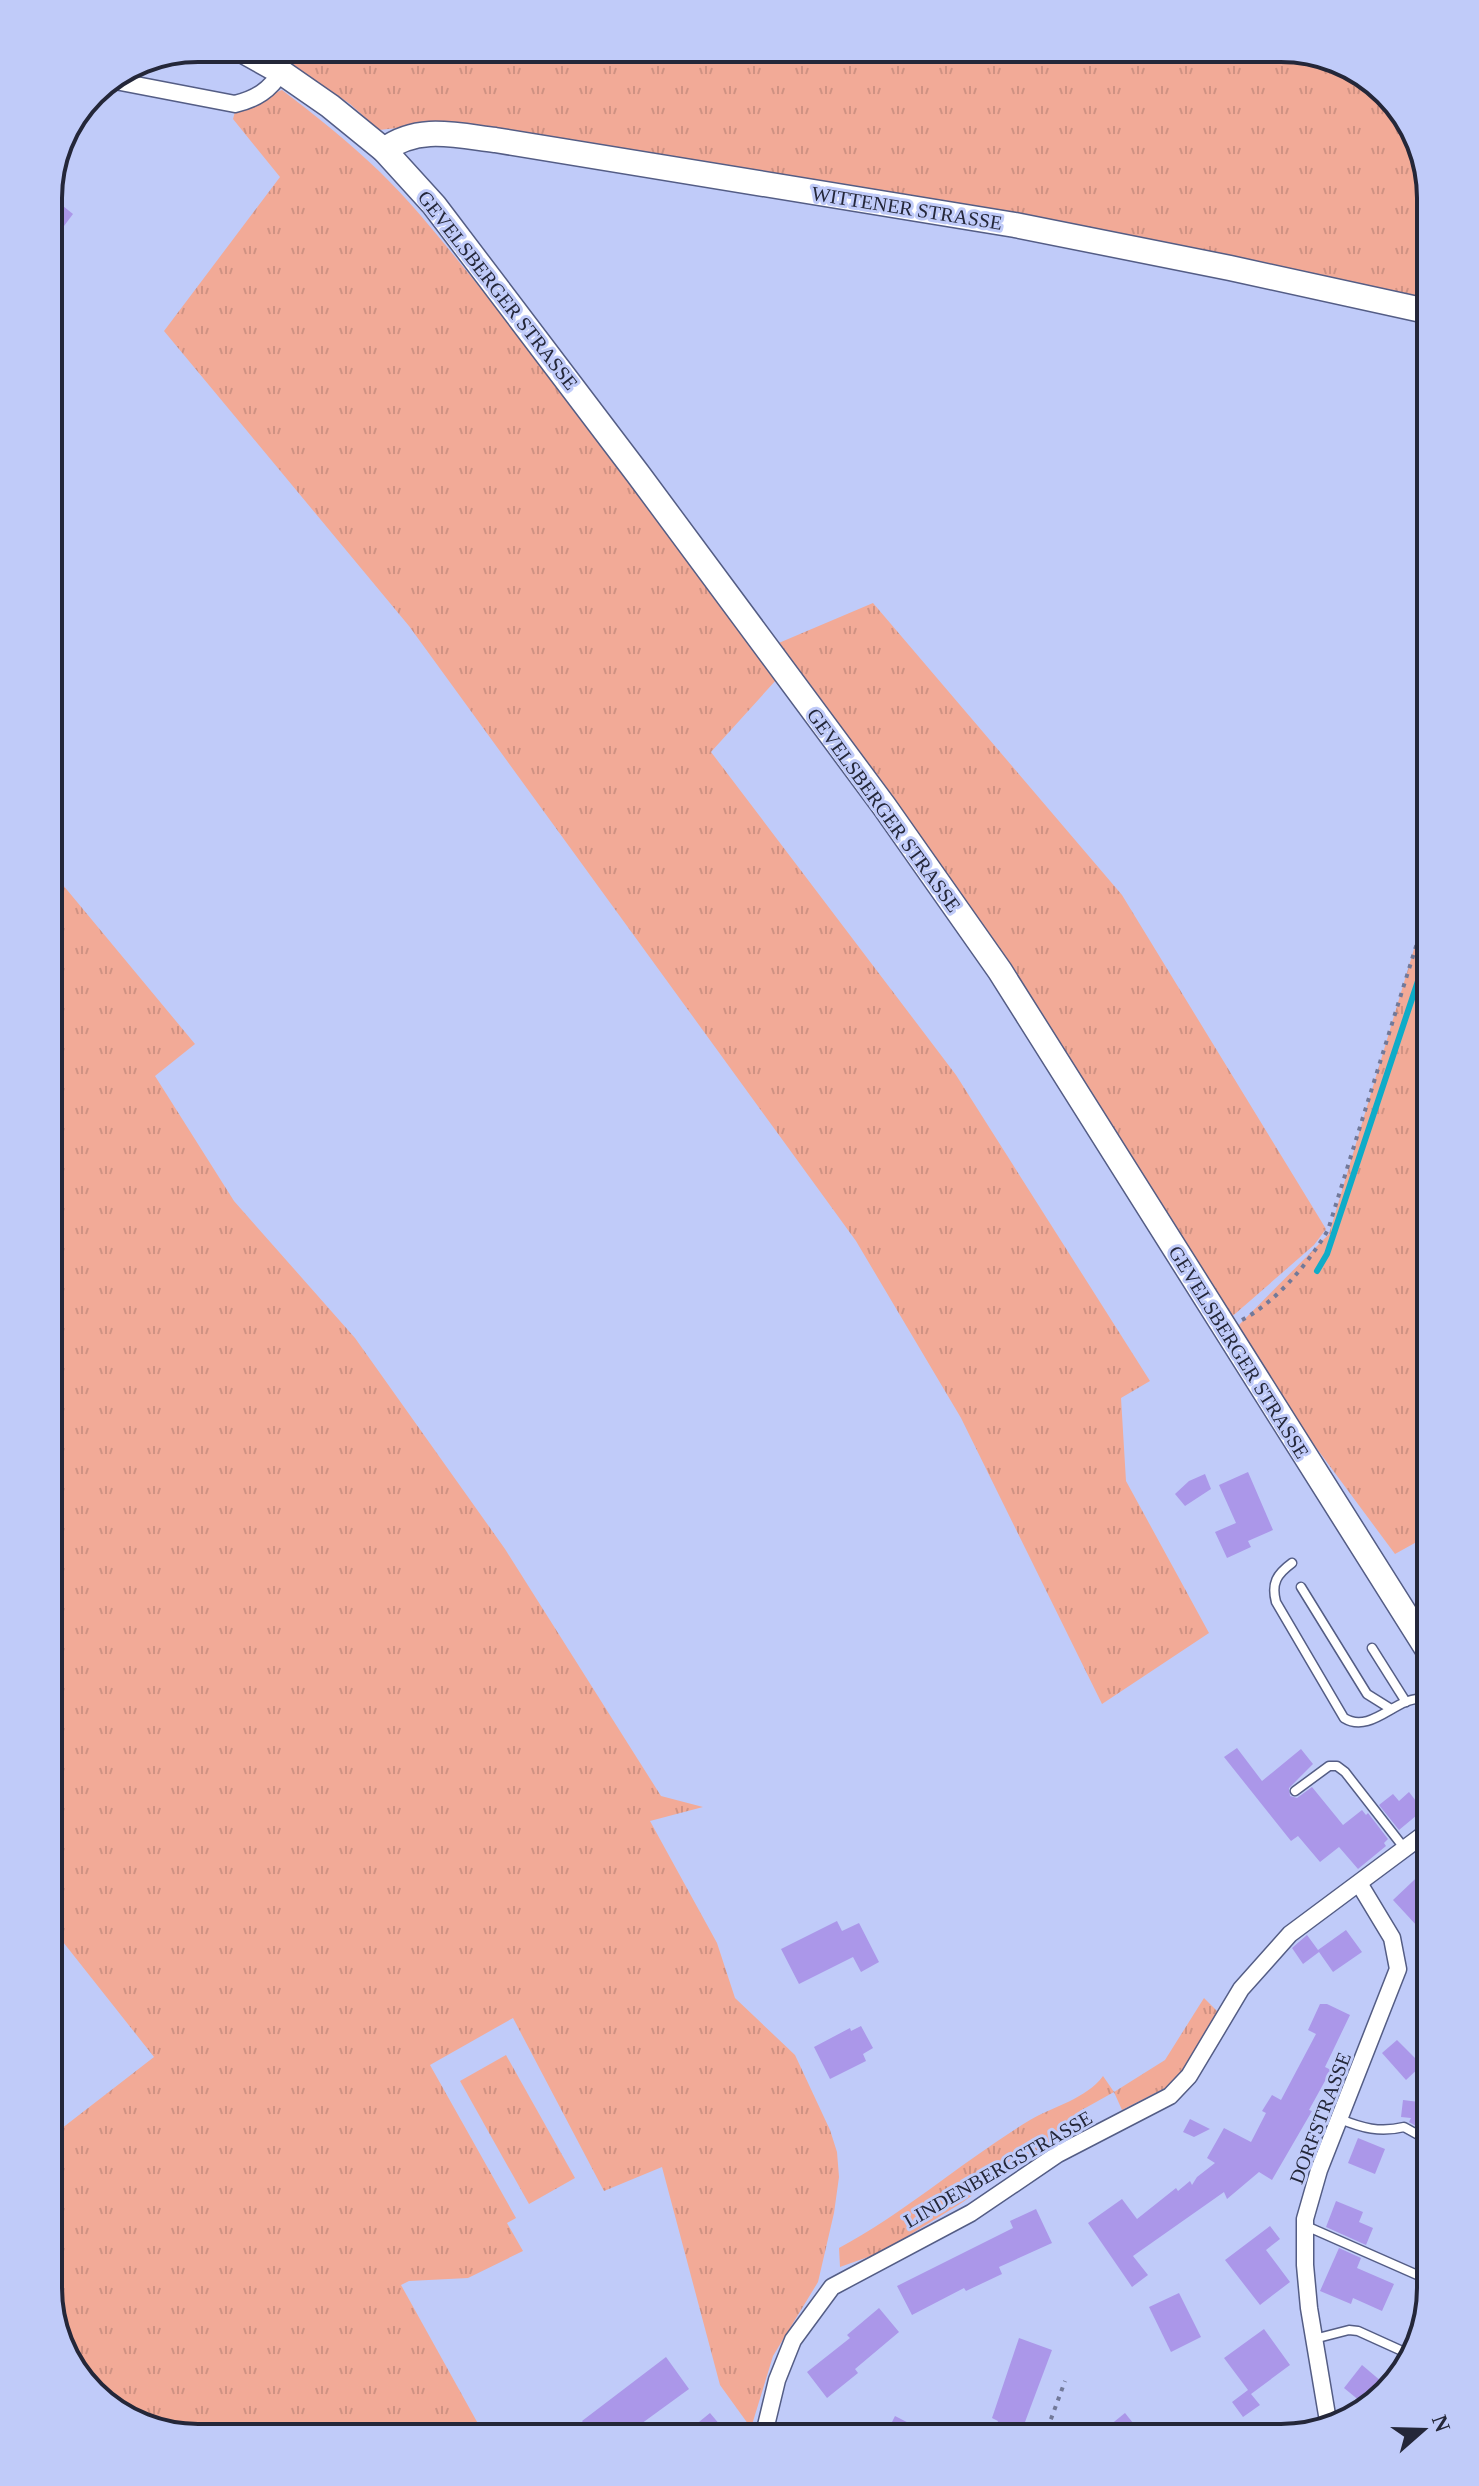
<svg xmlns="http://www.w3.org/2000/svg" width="1479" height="2486" font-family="Georgia,serif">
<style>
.grass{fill:url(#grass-tufts)}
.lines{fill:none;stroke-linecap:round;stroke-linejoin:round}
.stream{stroke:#0facc8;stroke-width:6}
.building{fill:#ab97e9}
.service-casing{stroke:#545d85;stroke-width:11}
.minor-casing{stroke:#545d85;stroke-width:19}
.secondary-casing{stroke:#545d85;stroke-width:27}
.path{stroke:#727999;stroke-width:4;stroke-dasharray:4 6;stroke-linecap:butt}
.service{stroke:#fff;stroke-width:8}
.minor{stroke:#fff;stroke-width:16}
.secondary{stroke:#fff;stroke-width:24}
.labels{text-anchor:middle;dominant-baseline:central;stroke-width:6;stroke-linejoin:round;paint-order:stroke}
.street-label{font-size:20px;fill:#242739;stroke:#c0cbf9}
.rim{fill:none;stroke:#242739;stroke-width:4}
</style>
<defs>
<pattern id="grass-tufts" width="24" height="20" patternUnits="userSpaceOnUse" patternTransform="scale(2)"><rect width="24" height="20" fill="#f2aa97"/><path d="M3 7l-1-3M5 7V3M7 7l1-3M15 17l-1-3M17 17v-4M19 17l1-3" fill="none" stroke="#cf9283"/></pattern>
</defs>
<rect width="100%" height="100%" fill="#c0cbf9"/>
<!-- grass -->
<g class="grass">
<polygon points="267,48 1292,48 1365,73 1416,132 1431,198 1431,304 435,124 379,130 350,104"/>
<path d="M282,90C316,116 349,142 380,172C419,210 452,254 487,296C589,420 679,552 777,679L711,752L956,1075L1150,1381L1121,1398L1126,1481L1209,1633L1102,1704L961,1418L856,1241L409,626L164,331L280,177L233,119L236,108Z"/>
<polygon points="873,603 1122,895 1326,1229 1314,1245 1228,1320 1030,996 924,843 774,645"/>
<polygon points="48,867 195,1044 155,1076 234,1201 355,1338 505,1549 661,1796 703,1807 650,1821 717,1943 735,1998 795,2055 830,2130 837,2152 839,2177 834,2213 818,2282 773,2356 751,2428 720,2385 662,2167 604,2191 513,2018 430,2065 516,2218 507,2223 523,2251 468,2278 409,2281 401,2285 486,2438 188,2438 114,2413 63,2354 48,2288 48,2139 154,2057 48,1923"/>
<polygon points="1431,892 1431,1534 1395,1554 1231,1333 1329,1234"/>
<path d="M1204,1998L1220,2014L1186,2069L1171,2085L1122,2110L1114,2092L1080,2111L1086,2126L1029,2154L963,2202L882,2252L840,2267L839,2248C906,2212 964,2160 1030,2120C1054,2106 1086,2099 1103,2076L1114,2092L1165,2060Z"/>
<polygon points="506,2055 575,2178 529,2204 460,2081"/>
</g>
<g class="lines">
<!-- stream -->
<polyline class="stream" points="1317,1271 1327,1254 1431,942"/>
</g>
<!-- building -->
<g class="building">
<polygon points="48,194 73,214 64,226 48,213"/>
<polygon points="1248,1472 1273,1530 1248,1541 1251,1547 1227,1558 1215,1532 1236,1523 1219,1485"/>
<polygon points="1205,1474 1211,1489 1185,1506 1175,1494 1189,1481"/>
<polygon points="1237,1748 1262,1781 1301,1749 1313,1764 1289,1788 1290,1796 1297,1798 1312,1787 1343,1825 1362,1810 1366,1815 1368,1813 1388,1839 1384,1843 1386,1846 1358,1869 1339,1847 1320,1862 1298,1836 1291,1841 1224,1757"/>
<polygon points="1409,1792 1423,1810 1399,1830 1379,1805 1393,1794 1399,1801"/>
<polygon points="1431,1864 1431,1915 1418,1927 1393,1900"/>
<polygon points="837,1921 842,1931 859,1923 879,1962 861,1972 853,1957 799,1984 781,1949"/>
<polygon points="1346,1930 1362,1952 1333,1972 1319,1952 1303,1964 1292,1948 1307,1935 1318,1950"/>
<polygon points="1320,2004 1327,2004 1350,2015 1325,2067 1331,2070 1309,2110 1312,2111 1272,2180 1259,2172 1227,2199 1224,2192 1133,2256 1148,2275 1132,2287 1088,2223 1122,2199 1137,2219 1176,2188 1178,2191 1190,2181 1192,2185 1197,2177 1215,2163 1207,2158 1224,2128 1251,2142 1266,2113 1262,2111 1272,2095 1281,2100 1316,2034 1308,2030"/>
<polygon points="861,2026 873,2048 863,2054 866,2061 830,2079 814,2047 850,2028 851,2031"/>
<polygon points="1397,2040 1422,2065 1406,2080 1382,2053"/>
<polygon points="1426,2088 1428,2088 1423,2130 1409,2122 1411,2118 1401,2117 1403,2100 1419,2102"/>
<polygon points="1190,2119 1210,2129 1194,2137 1183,2132"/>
<polygon points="1358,2138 1385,2149 1375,2174 1348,2163"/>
<polygon points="1336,2201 1363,2212 1359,2222 1373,2228 1366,2245 1326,2227"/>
<polygon points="1036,2209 1052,2243 999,2267 1002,2274 966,2291 964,2288 912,2315 897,2286 1013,2228 1010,2221"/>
<polygon points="1270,2226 1280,2239 1266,2250 1290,2282 1260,2305 1225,2260"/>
<polygon points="1339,2248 1361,2258 1357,2268 1394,2284 1382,2311 1353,2298 1351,2304 1320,2291"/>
<polygon points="1179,2293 1201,2337 1171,2352 1149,2307"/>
<polygon points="879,2308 899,2332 855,2369 858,2373 827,2398 807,2372 850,2338 847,2335"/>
<polygon points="1264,2329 1290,2365 1251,2394 1260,2405 1243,2417 1232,2402 1248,2390 1224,2358"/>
<polygon points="1019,2338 1052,2350 1019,2438 992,2438 998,2421 992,2418"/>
<polygon points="666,2357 689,2389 634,2429 626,2438 595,2438 582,2421"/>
<polygon points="1362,2365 1388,2387 1366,2406 1344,2388"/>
<polygon points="710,2413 731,2438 684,2438 696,2428 694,2426"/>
<polygon points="1125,2413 1145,2438 1094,2438"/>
<polygon points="895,2416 938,2438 903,2438 888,2430"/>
</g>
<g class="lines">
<defs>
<g id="service">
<path d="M1292,1563C1277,1574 1271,1583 1276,1602L1344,1718C1365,1731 1385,1711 1405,1702C1413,1699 1422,1698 1431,1696"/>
<polyline points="1301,1587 1367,1694 1391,1709"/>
<polyline points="1372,1648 1406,1702"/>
<polyline points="1295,1791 1329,1766 1337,1766 1345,1772 1405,1849"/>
<path d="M1340,2119C1362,2128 1380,2133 1404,2127L1431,2142"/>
<polyline points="1306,2226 1431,2281"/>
<polyline points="1314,2339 1349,2330 1358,2331 1411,2355"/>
</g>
<g id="minor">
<path d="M110,80L235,104C256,99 270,90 281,72"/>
<polyline points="1329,2427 1309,2308 1305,2265 1305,2219 1319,2170 1398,1969 1392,1938 1360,1885"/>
<polyline points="763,2438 777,2380 793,2340 832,2287 971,2213 1058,2154 1170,2096 1189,2076 1241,1989 1290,1934 1431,1829"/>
</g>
<g id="secondary">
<polyline points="238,48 281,72 330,106 384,150 434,205 638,474 884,806 1000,971 1431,1655"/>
<path d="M384,150C418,125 455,135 495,140L1015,225L1230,268L1431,312"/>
</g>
</defs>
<!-- service casing -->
<use href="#service" class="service-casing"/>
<!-- minor casing -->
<use href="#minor" class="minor-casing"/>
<!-- secondary casing -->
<use href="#secondary" class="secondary-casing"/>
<!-- path -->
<g class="path">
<path d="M1242,1320C1277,1301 1308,1264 1328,1230L1431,898"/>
<polyline points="1044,2438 1065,2381"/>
</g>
<!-- service -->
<use href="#service" class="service"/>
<!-- minor -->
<use href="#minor" class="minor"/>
<!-- secondary -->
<use href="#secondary" class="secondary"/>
</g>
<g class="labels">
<!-- street labels -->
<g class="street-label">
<text transform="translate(907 208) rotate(9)">WITTENER STRASSE</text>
<text transform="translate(498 290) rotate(52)">GEVELSBERGER STRASSE</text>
<text transform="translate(884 810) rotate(54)">GEVELSBERGER STRASSE</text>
<text transform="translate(1239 1352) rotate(58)">GEVELSBERGER STRASSE</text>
<text transform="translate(1320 2118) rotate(-69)">DORFSTRASSE</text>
<text transform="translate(998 2169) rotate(-30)">LINDENBERGSTRASSE</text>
</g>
</g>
<!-- crop -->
<path d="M0 0H1479V2486H0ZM198 62H1281A136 136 0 0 1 1417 198V2288A136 136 0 0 1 1281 2424H198A136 136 0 0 1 62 2288V198A136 136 0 0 1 198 62Z" fill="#c0cbf9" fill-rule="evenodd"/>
<path class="rim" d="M198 62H1281A136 136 0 0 1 1417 198V2288A136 136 0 0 1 1281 2424H198A136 136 0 0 1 62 2288V198A136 136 0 0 1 198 62Z"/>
<!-- north arrow -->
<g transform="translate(1423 2430) rotate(70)" stroke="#c0cbf9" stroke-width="6" paint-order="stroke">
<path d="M0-6L14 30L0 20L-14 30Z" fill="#242739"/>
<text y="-12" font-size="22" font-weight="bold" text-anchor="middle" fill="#242739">N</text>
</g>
</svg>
